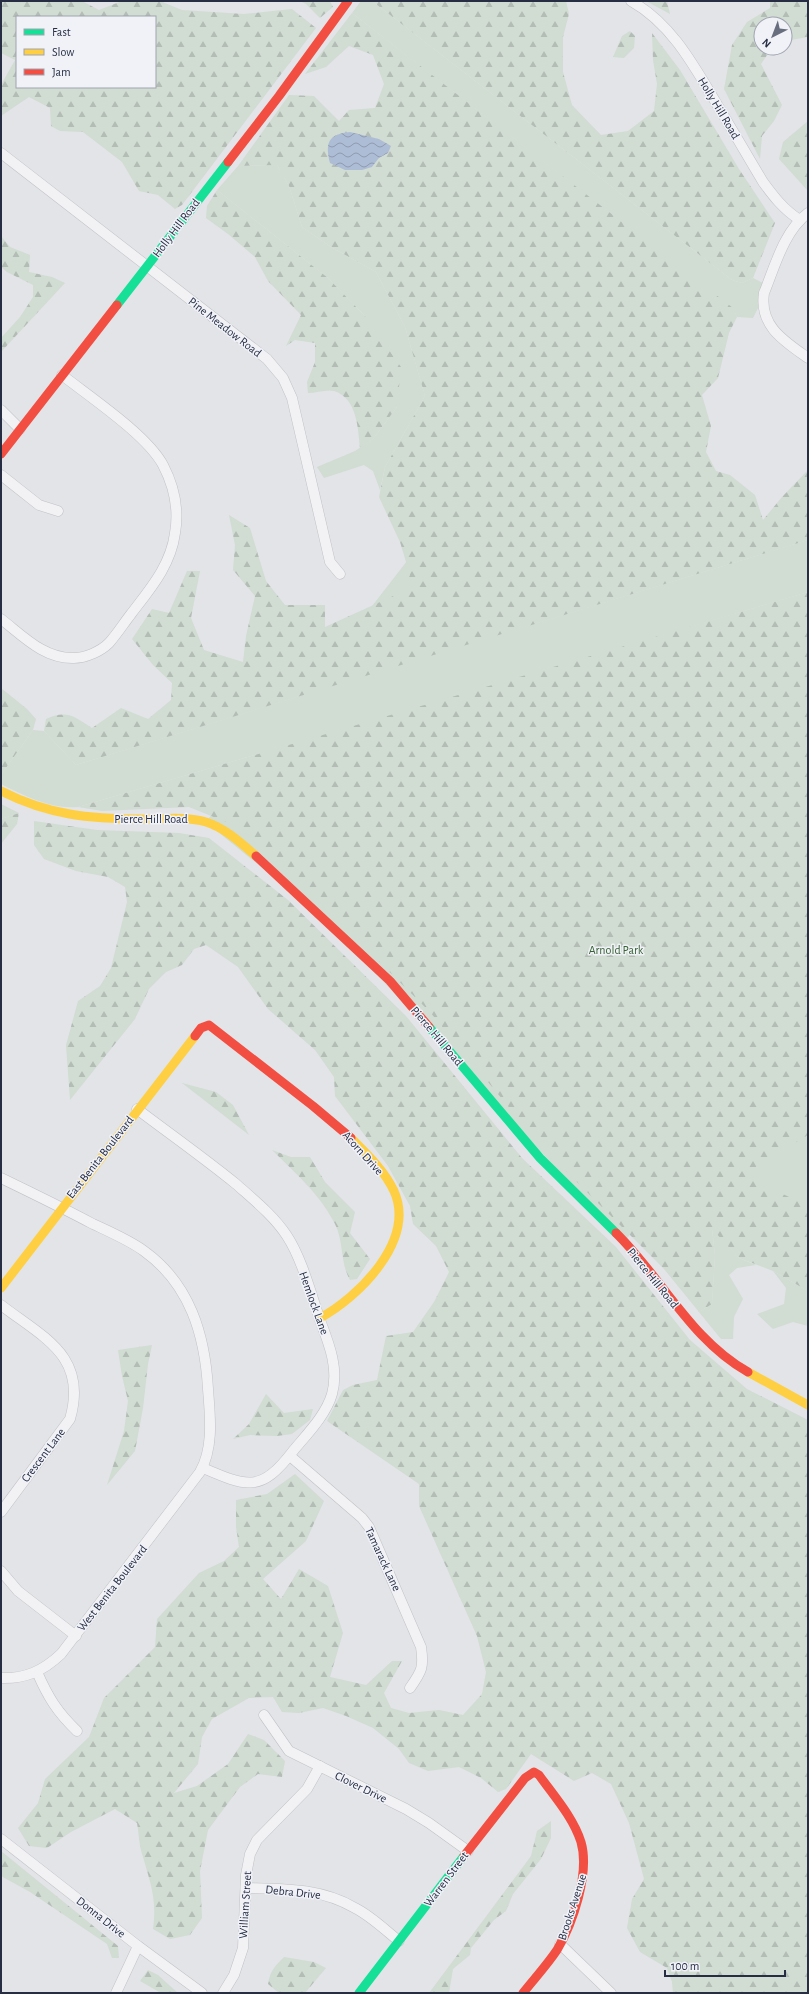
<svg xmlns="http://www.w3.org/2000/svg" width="809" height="1994" font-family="'Alegreya Sans',sans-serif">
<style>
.green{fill:#d1dcd2}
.forest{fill:url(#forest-firs);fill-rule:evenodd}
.water{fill:url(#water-waves)}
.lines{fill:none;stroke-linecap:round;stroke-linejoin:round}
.street-casing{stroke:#c0c2c6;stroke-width:11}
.street{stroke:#f2f2f4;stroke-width:10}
.fast{stroke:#16e098;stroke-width:9}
.slow{stroke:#ffcf43;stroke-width:9}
.jam{stroke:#f24e42;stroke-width:9}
.labels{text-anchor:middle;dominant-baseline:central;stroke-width:3;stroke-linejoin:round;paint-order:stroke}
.street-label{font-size:12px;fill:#272e44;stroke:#f0f2f8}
.park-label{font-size:12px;fill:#366132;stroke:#f0f2f8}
</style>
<defs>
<pattern id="forest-firs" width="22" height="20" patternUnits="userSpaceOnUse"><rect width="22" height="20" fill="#d1dcd2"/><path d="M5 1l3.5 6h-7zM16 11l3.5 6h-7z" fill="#b3bdb6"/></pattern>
<pattern id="water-waves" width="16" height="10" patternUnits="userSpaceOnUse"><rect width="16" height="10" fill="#aebdd6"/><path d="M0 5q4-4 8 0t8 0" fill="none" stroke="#8e9aaf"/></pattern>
</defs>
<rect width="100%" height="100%" fill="#e2e4e8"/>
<!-- green -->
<g class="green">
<polygon points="361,1 372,1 732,280 742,283 753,278 763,283 759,306 753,318 737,317 732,308 352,13"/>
<polygon points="277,165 289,186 302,227 331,247 376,272 405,327 425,396 385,467 380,490 373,471 364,465 324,478 317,467 355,451 373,439 397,407 364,315 328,278 217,190 238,166"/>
<path d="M808,540V592L563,665L808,641V1266L699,1165L624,1241L328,922L206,822L258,754L78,807C50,809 25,796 1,784V775L33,730L44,731L76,765L303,695L421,543L521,628Z"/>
<polygon points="1,804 19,813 1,819"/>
<polygon points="712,1228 739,1258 756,1265 737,1268 729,1275 743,1299 734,1317 733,1339 721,1339 699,1312 712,1304 715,1256"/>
<polygon points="773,1271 808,1291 808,1326 793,1322 773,1329 757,1314 784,1304 786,1288"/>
</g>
<!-- forest -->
<g class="forest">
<path d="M1,1H82L99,10L122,1H160L182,10L244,14L292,9L316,28L182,205L175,209L158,195L139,191L122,162L83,132L60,131L51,126L50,108L29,97L1,116V85L15,60L1,53ZM17,17H155V87H17Z"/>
<polygon points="300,1 330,1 333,7 320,18 306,4"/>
<polygon points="372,1 566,1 569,14 563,37 563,72 572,105 601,135 628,131 654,111 657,84 653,60 652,33 680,70 739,169 775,223 753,278 742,283 732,280"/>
<polygon points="646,1 667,1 670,14"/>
<polygon points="770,1 808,1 808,37 785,41 785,24 761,24 761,48 772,48 761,64 782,105 774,121 762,136 760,159 724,89 732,45 747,22 770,8"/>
<path d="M352,13L733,308L737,317L729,333L718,378L702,395L711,426L706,452L716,471L730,475L755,495L763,520L782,497L808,470V540L76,765L44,731L46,719C67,709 75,717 92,728L121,708L148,719L171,700L172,683L153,665L132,639L152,609L169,613L187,571H200L191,618L204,650L243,662L246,636L255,596L233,570L235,545L229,515L250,528L266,581L285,605H325V627L402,592L410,575L400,542L379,497L385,467L425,396L405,327L376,272L331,247L302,227L289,186L277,165L238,166L289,95L314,96L339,121L349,110L375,108L384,84L373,55L349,46L326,67L305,74ZM333,136L388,153L379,158L372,167Z"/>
<polygon points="630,31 635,36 634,48 624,58 613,57 622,36"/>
<polygon points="808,121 808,191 779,159 783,142"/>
<path d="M217,190L328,278L364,315L401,367L397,407L373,439L360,448C358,428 357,398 334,391C327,389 316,393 308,393L307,382L315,362V343L295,340L286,346L301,315L268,281L255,257L228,234L206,218L207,206Z"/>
<polygon points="1,236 10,247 30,255 29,272 52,277 65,283 1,352 1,338 20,317 33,297 33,285 7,272 1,267"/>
<polygon points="808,592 808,1135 754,1168 764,1185 808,1206 808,1291 773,1271 739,1258 712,1229 715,1256 712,1304 699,1312 664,1269 542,1147 430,1012 315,898 231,824 189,807 102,811 78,807"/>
<polygon points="1,688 27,709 36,719 33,730 1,775"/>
<polygon points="19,813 17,824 1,844 1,819"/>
<path d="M34,821L97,830L179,833L209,838L288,900L406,1016L522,1158L616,1247L690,1340L747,1389L808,1420V1993H673L672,1982L667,1968L640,1952L627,1928L632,1899L644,1879L629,1823L611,1784L592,1773L574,1781L531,1754L506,1789L498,1792L481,1778L459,1767L428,1771L409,1763L399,1749L373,1728L346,1716L323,1708L299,1713L282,1712L273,1697L249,1698L212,1719L202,1737L198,1764L174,1793L197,1786L228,1764L248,1734L264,1740L285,1761L282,1777L258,1774L240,1787L208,1830L200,1871L202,1918L190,1935L170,1939L153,1929C157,1899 151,1885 143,1857C139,1846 139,1834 137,1823L115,1809L71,1832L47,1848L29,1846L18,1828L38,1803L45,1779L89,1737L104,1698L155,1647L157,1619L199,1573L224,1561L239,1547L236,1527V1500L267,1494L295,1474L324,1501L306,1541L263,1579L281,1599L299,1569L328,1586L343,1633L330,1677L366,1685L392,1661H402L384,1693L391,1708L409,1713L439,1710L463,1715L482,1694L486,1672L477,1636L419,1506V1484L327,1421L343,1390L353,1385L377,1380L386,1336L413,1332L434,1302L449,1272L436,1246L413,1224L410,1206L388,1166L335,1096L334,1077L315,1050L268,1009L238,967L206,945L194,949L182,965L166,972L149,989L135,1019L70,1100L66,1045L78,1001L100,986L111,968L127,902L125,887L108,877L76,871L44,859L34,845Z"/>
<polygon points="182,1083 216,1092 233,1105 249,1135"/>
<path d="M272,1150L291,1157H310L325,1182L355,1212L350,1233L370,1259L357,1279L350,1280C340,1263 344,1242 335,1224C320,1194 295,1173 272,1150Z"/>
<polygon points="152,1345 148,1364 143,1408 135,1451 107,1485 124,1431 128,1401 122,1376 118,1350"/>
<polygon points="266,1394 284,1413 313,1409 310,1420 292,1434 277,1436 250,1435 233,1439 249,1424"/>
<polygon points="551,1821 551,1838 541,1859 513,1894 506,1911 494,1920 471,1948 470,1955 453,1969 449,1993 429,1993 531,1856 537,1831"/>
<polygon points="1,1851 118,1946 119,1958 112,1958 107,1944 30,1892 1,1876"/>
<path d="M284,1957L314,1962L326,1968L305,1993H279L268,1984C270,1971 275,1966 284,1957Z"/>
<polygon points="148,1970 158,1975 178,1993 161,1993 140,1981"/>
</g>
<!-- water -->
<path class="water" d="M350,132L379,139L391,146L388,153L379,158L372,167L362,170H345L330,163C325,143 328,134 350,132Z"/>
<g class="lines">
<defs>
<g id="street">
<path d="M631,1C672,24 694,66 718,106C733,131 748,157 763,182C774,197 784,210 800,220"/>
<polyline points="1,153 267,359 283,378 292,398 330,562 340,574"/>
<path d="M808,213C784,231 775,266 764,293C759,326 784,341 808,358"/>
<polyline points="1,410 20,429"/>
<polyline points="1,475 39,505 58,511"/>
<path d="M1,619C23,636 44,659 74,658C86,658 101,651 109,643C117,634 124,623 131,614C150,589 171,565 175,533C179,510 174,486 163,465C147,435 90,397 62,375"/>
<path d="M137,1109C170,1134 204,1158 236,1184C254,1200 274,1216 287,1236C302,1259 311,1294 320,1320C329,1344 339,1368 332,1394C326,1415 307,1434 293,1451C261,1493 247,1487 203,1468"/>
<path d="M1,1178C32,1193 63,1208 93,1224C110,1232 129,1240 144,1251C190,1284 205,1335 208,1389C210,1416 214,1447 200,1472L61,1654C43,1671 25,1679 1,1678"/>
<path d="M1,1305C44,1338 88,1356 70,1419L1,1512"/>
<path d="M290,1456L362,1518L369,1527L421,1647C424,1667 422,1671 410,1688"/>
<polyline points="1,1571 18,1591 76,1636"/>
<path d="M37,1672C48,1697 57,1712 77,1731"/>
<polyline points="264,1715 289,1751 406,1809 429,1823 468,1851"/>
<polyline points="1,1839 138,1946 202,1993"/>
<path d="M246,1888C284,1889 321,1888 355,1908C371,1916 385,1930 399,1941"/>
<polyline points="560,1944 611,1993"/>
<polyline points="116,1993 138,1946"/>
<polyline points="223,1993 234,1975 243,1948 246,1875 250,1854 257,1840 307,1789 320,1766"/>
</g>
</defs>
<!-- street casing -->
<use href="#street" class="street-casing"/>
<!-- street -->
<use href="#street" class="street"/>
<!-- fast -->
<g class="fast">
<polyline points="117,305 228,162"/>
<polyline points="429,1027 540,1158 616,1233"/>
<polyline points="359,1993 464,1856"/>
</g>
<!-- slow -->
<g class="slow">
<path d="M1,791C48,815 90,819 142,819C163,819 186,816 206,822C225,828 241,843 256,856"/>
<polyline points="1,1288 195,1036"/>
<path d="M320,1318C359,1297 416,1240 394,1191C384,1170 367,1154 351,1138"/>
<polyline points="748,1372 808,1405"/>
</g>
<!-- jam -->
<g class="jam">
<polyline points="228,162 279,96 348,1"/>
<polyline points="1,454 117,305"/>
<polyline points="256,856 390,981 429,1027"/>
<polyline points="195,1036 201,1028 209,1025 313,1106 351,1138"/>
<path d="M616,1233C662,1278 691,1340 748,1372"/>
<path d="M464,1856L525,1778L534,1772L539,1775C554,1796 573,1817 581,1842C590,1873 573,1923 557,1950C547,1965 534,1979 523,1993"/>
</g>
</g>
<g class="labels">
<!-- street labels -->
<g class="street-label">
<text transform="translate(719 108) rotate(59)">Holly Hill Road</text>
<text transform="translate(176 228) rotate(-53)">Holly Hill Road</text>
<text transform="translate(225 327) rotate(38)">Pine Meadow Road</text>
<text x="151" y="819">Pierce Hill Road</text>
<text transform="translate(437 1036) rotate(50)">Pierce Hill Road</text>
<text transform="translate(363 1153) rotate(48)">Acorn Drive</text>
<text transform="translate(100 1157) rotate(-52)">East Benita Boulevard</text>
<text transform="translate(653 1278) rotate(51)">Pierce Hill Road</text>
<text transform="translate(314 1303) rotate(70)">Hemlock Lane</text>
<text transform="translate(43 1455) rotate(-53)">Crescent Lane</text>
<text transform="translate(383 1559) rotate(65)">Tamarack Lane</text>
<text transform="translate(112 1588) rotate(-52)">West Benita Boulevard</text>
<text transform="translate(361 1787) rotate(26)">Clover Drive</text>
<text transform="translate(446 1879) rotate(-53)">Warren Street</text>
<text transform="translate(293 1892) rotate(6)">Debra Drive</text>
<text transform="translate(245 1905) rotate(-86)">William Street</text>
<text transform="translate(572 1907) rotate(-72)">Brooks Avenue</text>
<text transform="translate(101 1917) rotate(38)">Donna Drive</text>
</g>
<!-- park labels -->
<g class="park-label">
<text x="616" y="950">Arnold Park</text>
</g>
</g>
<!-- border -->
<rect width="809" height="1994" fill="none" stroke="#272e44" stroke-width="4"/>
<!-- legend -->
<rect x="16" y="16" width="140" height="72" fill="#f0f2f8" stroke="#a0a4b0"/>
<rect x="24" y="29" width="20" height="6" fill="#16e098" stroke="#a0a4b0"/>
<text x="52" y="36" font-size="12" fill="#272e44">Fast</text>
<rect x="24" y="49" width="20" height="6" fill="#ffcf43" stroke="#a0a4b0"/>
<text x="52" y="56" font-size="12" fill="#272e44">Slow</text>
<rect x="24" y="69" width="20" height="6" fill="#f24e42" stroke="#a0a4b0"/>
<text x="52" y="76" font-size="12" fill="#272e44">Jam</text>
<!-- north arrow -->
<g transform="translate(773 36) rotate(222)"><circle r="19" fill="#f0f2f8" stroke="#a0a4b0"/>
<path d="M0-3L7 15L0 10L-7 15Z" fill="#686e7d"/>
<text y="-6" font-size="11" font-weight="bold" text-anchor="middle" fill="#272e44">N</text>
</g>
<!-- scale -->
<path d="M665 1970v6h120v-6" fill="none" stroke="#272e44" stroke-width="2"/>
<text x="671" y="1970" font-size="12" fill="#272e44" stroke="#f0f2f8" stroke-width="3" paint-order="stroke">100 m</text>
</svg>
